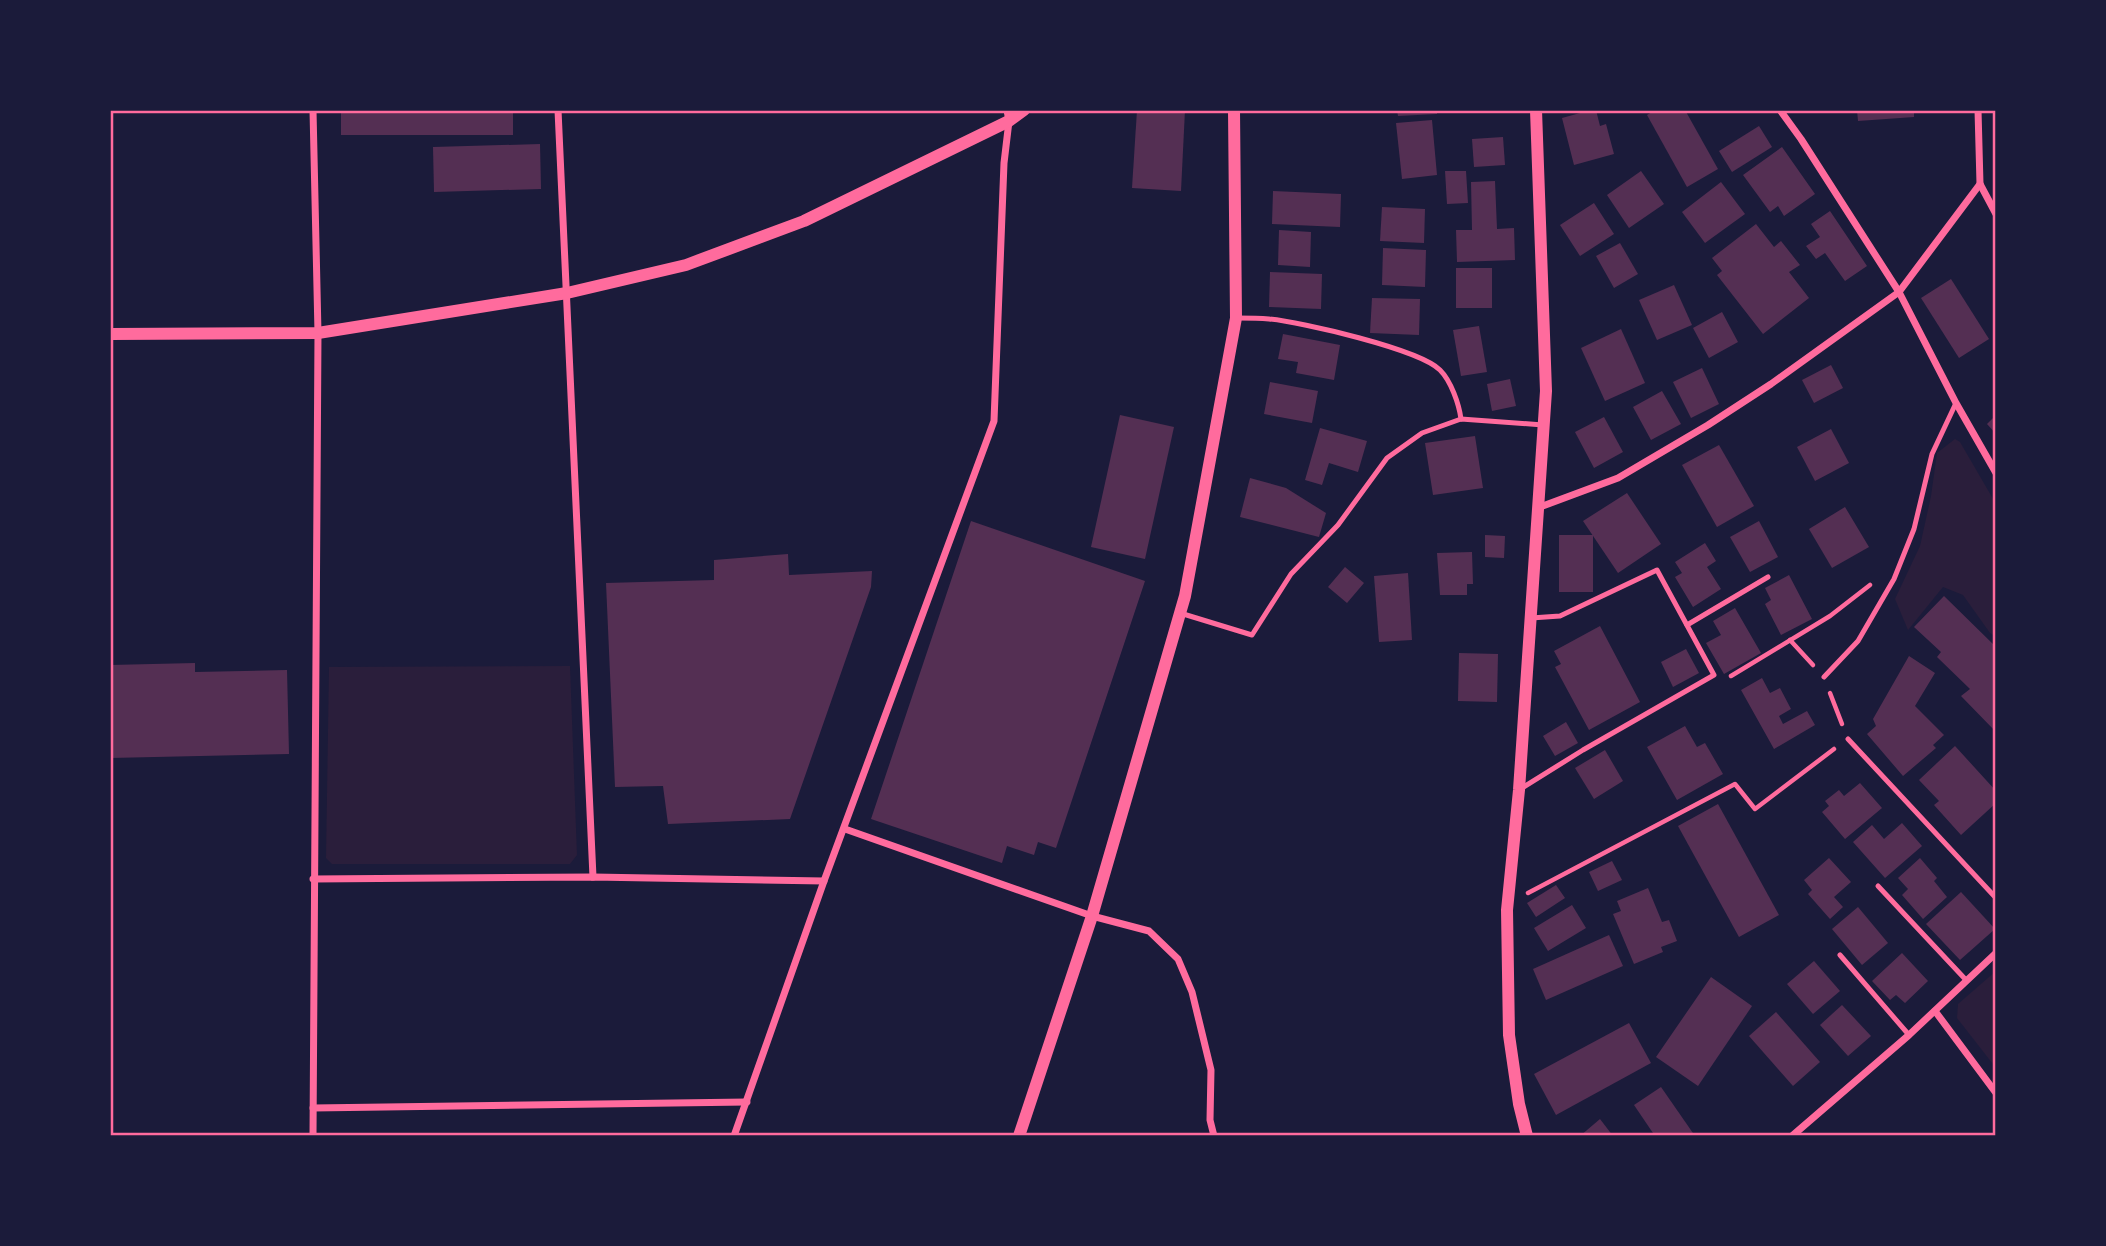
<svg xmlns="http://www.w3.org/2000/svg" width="2106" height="1246" font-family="'Source Serif 4',serif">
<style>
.green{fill:#2a1e3b}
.building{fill:#542f53}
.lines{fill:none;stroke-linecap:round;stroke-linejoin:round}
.path{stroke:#ff6b9d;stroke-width:4.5}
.service{stroke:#ff6b9d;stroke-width:5}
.minor{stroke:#ff6b9d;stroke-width:7}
.tertiary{stroke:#ff6b9d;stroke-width:12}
.neatline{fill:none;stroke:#ff6b9d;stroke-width:2.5}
</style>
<rect width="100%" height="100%" fill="#1b1b3a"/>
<!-- green -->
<g class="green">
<polygon points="1955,439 1960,442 1996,504 1996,637 1990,633 1963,595 1943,587 1908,630 1895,599 1920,546 1931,496 1937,453"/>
<polygon points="570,666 577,855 570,864 332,864 326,858 329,667"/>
<polygon points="1996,971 1996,1068 1957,1018 1958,1004"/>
</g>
<!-- building -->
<g class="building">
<rect x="341" y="110" width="172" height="25"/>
<polygon points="1137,110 1185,110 1181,191 1132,188"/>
<polygon points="1397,110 1437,110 1437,114 1398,116"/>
<polygon points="1591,110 1596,110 1600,126 1606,124 1614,154 1574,165 1562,118"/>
<polygon points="1655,110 1685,110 1718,169 1687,187 1647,115"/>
<polygon points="1857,110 1914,110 1914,117 1858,121"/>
<polygon points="1432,120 1437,175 1402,179 1396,123"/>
<polygon points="1759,126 1772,147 1732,172 1719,151"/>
<polygon points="1503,137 1505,165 1474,167 1472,139"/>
<polygon points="540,144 541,189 434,192 433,147"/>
<polygon points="1782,147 1815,194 1784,216 1778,206 1770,212 1743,175"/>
<polygon points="1445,171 1466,171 1468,203 1447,204"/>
<polygon points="1641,171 1664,204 1629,228 1607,195"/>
<polygon points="1495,181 1497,229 1514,228 1515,260 1457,262 1456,230 1472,230 1471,182"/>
<polygon points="1721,182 1745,214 1705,243 1682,212"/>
<polygon points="1273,191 1341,194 1340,227 1272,224"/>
<polygon points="1594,203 1614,234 1580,256 1560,225"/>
<polygon points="1382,207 1425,209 1424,243 1380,241"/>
<polygon points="1830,211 1867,266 1845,281 1825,253 1816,259 1806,246 1820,237 1811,224"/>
<polygon points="1756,224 1774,247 1781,241 1800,265 1789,272 1809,298 1763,334 1717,275 1722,271 1712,258"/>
<polygon points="1279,230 1311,232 1310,267 1278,265"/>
<polygon points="1620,243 1638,274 1614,288 1596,256"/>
<polygon points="1383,248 1426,250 1425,287 1382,285"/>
<rect x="1456" y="268" width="36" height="40"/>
<polygon points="1270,272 1322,274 1321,309 1269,307"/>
<polygon points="1951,279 1989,339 1959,358 1921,298"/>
<polygon points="1674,285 1692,325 1657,340 1639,300"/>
<polygon points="1372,298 1420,299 1419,335 1370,333"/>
<polygon points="1722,312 1738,342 1709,358 1693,328"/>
<polygon points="1479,326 1487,372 1461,376 1453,330"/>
<polygon points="1621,329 1645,383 1605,401 1581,348"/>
<polygon points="1283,334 1340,345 1334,380 1296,373 1298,362 1278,359"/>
<polygon points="1831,365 1843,388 1814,403 1802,380"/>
<polygon points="1702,368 1719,404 1691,418 1673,382"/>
<polygon points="1510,379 1516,406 1492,411 1487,384"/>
<polygon points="1270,382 1318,391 1312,423 1264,414"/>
<polygon points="1662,391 1681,424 1651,440 1633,407"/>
<polygon points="1120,415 1174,427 1145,559 1091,547"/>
<polygon points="1996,415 1996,434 1987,424"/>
<polygon points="1604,417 1623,452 1594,468 1575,432"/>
<polygon points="1320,428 1367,441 1358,472 1329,463 1322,485 1305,480"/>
<polygon points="1831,429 1849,463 1815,481 1797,447"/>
<polygon points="1475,436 1483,488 1433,495 1425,443"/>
<polygon points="1719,445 1754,506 1717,527 1682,465"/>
<polygon points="1250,478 1286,488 1326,513 1319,537 1240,517"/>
<polygon points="1627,493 1661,544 1618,573 1583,521"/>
<polygon points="1845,507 1869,547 1832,568 1809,529"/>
<polygon points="971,521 1145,581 1056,848 1038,842 1034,855 1007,846 1002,863 871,819"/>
<polygon points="1759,521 1778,557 1750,572 1730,537"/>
<polygon points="1485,535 1505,536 1504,558 1485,557"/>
<rect x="1559" y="535" width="34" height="57"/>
<polygon points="1705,543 1716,561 1707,567 1721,589 1693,607 1675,577 1682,573 1675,562"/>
<polygon points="1472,552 1473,584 1467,584 1467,595 1440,595 1437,553"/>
<polygon points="788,554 789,575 872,571 871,587 790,819 668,824 663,786 615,787 606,583 714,580 714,560"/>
<polygon points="1345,567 1364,583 1347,603 1328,587"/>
<polygon points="1408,573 1412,640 1379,642 1374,576"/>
<polygon points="1789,575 1812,619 1781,635 1765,604 1771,600 1765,588"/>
<polygon points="1944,596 1996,647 1996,732 1961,696 1970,689 1937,657 1941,652 1914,627"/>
<polygon points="1735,608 1761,653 1724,674 1706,643 1721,635 1713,621"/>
<polygon points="1600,626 1640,702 1589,730 1555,667 1561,664 1554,651"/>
<polygon points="1686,649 1699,673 1673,687 1661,662"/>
<polygon points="1459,653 1498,654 1497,702 1458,701"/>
<polygon points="1909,656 1935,673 1915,706 1944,735 1933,745 1936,748 1903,776 1867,734 1876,726 1873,719"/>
<polygon points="195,663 195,672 287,670 289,754 110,758 110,665"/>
<polygon points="1762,678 1770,693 1780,688 1791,709 1779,716 1783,724 1807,711 1815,725 1774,749 1741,690"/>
<polygon points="1566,722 1578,743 1555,756 1543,736"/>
<polygon points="1685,726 1697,747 1705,743 1723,774 1677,800 1647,747"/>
<polygon points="1955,746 1996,791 1996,803 1961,835 1934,805 1939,801 1919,780"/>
<polygon points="1605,750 1623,781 1594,799 1575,768"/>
<polygon points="1860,783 1882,808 1845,839 1822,812 1829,806 1825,801 1839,790 1844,796"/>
<polygon points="1718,804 1779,915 1739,937 1678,826"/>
<polygon points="1902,823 1922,846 1885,878 1853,842 1872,825 1884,839"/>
<polygon points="1829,858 1851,882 1834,897 1843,907 1830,919 1808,894 1812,890 1804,880"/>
<polygon points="1920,858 1937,878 1934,881 1947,897 1923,919 1902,895 1908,889 1898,878"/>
<polygon points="1612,861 1622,880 1598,891 1589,872"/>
<polygon points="1556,885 1565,898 1536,917 1527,903"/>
<polygon points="1648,888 1662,922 1669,920 1677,941 1661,947 1663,952 1634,964 1613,914 1621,911 1617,901"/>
<polygon points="1961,892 1995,929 1960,960 1926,924"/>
<polygon points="1572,905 1586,928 1548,951 1534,928"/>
<polygon points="1858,907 1888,943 1862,965 1832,929"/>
<polygon points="1609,935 1623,966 1546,1000 1533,969"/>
<polygon points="1902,953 1928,981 1905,1003 1896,995 1890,1000 1872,981"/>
<polygon points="1814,961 1840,991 1813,1014 1787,984"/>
<polygon points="1711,977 1752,1006 1698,1086 1656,1057"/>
<polygon points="1842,1005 1871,1036 1848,1056 1820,1025"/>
<polygon points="1776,1012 1820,1062 1793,1086 1749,1036"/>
<polygon points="1629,1023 1651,1063 1556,1115 1534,1074"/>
<polygon points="1661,1087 1695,1136 1655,1136 1634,1105"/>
<polygon points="1600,1119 1613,1136 1580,1136"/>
</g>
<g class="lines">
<!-- path -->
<g class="path">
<polyline points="1790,640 1813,665"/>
<polyline points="1731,676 1830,616 1870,585"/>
<polyline points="1830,693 1842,724"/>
<polyline points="1528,893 1735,784 1755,809 1834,749"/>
</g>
<!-- service -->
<g class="service">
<path d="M1237,318C1247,318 1258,318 1269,319C1301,322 1419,349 1440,370C1451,381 1459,404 1461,419"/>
<polyline points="1180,613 1252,635 1291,574 1338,525 1387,458 1422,433 1461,419 1543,425"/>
<polyline points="1687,625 1768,577"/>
<polyline points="1824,677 1858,641 1894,579 1914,529 1932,454 1956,403"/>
<polyline points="1848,739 1996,898"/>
<polyline points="1522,788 1583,750 1714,675 1657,570 1560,616 1531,618"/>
<polyline points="1878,886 1966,980"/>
<polyline points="1840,955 1909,1035"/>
</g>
<!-- minor -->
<g class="minor">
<polyline points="558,110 593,877"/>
<polyline points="1780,110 1801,139 1899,292 1956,403 1996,473"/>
<polyline points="1978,110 1980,184 1996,214"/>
<polyline points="1540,507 1618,478 1708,425 1771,384 1899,292 1980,184"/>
<polyline points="845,829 1092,916 1149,931 1178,959 1192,992 1211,1070 1210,1120 1214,1136"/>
<polyline points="313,879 593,877 824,881"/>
<polyline points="1935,1011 1996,1093"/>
<polyline points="313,1108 747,1102"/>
<polyline points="313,1136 318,333 313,110"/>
<polyline points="734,1136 824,881 994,421 1004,163 1009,121 1007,110"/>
<polyline points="1792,1136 1909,1035 1996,953"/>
</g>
<!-- tertiary -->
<g class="tertiary">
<polyline points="110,334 318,333 567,293 686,265 804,221 1009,121 1024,110"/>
<polyline points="1019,1136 1092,916 1185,596 1236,318 1234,110"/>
<polyline points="1527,1136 1519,1104 1509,1035 1507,910 1519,790 1546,391 1536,110"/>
</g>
</g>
<!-- border -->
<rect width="2106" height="1246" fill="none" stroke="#1b1b3a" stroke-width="224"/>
<rect x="112" y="112" width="1882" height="1022" class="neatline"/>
</svg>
